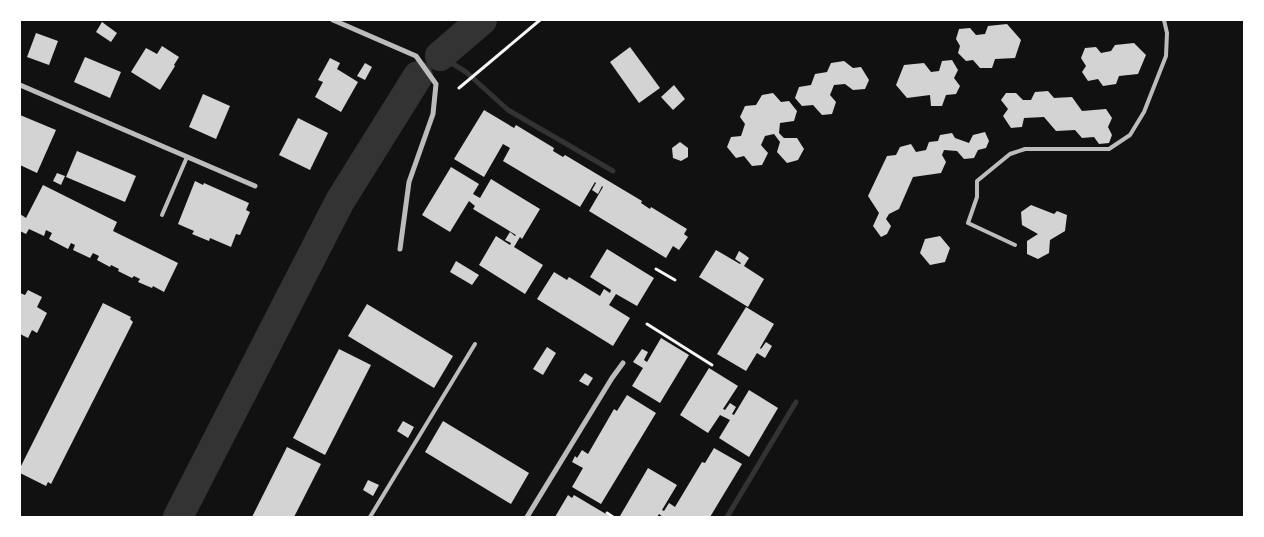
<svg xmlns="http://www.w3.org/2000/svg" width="1264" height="537" font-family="Quicksand,sans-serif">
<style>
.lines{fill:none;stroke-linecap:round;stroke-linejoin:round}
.stream{stroke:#333;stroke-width:5}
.river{stroke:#333;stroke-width:30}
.building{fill:#d3d3d3}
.path{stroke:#f5f5f5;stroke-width:3}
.service{stroke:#bcbcbc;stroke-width:4}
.minor{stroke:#bcbcbc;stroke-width:5}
</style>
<rect width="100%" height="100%" fill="#111"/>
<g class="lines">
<!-- stream -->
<g class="stream">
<polyline points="440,56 466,72 508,110 613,171"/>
<polyline points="727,517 796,402"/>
</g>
<!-- river -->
<g class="river">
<polyline points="440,56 482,20"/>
<polyline points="178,517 340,201 418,76"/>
</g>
</g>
<!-- building -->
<g class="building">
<polygon points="102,22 117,33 111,42 96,32"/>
<polygon points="1007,24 1021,40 1015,58 995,59 992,68 980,68 973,60 966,61 958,53 960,46 956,39 959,29 970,28 976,35 985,34 988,26"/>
<polygon points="36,33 58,41 49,65 27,57"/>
<polygon points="1134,43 1146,55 1138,74 1119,76 1116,84 1103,86 1098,79 1088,81 1082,72 1086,66 1081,58 1085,48 1096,47 1101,53 1111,51 1115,45"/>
<polygon points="162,46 179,57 174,65 175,66 160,90 131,72 146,48 157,54"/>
<polygon points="630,47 660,88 639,103 610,62"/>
<polygon points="85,57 121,72 110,98 74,82"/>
<polygon points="330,58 340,63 337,69 358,82 341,112 315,97 323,82 318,80"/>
<polygon points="952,60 958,70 954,78 960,86 956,94 946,95 942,106 931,106 930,95 907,98 896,85 904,65 924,63 931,72 939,71 942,61"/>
<polygon points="844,61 853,68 861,67 869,80 865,89 853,90 845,84 834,85 830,95 836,102 832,114 822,115 813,105 802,106 795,98 799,87 811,85 815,74 827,72 831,63"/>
<polygon points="365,63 372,67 365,80 357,76"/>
<polygon points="674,85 685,99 673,110 661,97"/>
<polygon points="1048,91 1054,98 1072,97 1082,111 1106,109 1112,118 1108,127 1112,135 1109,143 1099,144 1094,137 1082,138 1075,130 1056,131 1044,117 1024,118 1022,127 1011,128 1003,116 1008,109 1001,100 1006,93 1016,93 1023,100 1031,100 1035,92"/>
<polygon points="773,93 781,102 789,101 797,111 794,121 780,123 779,133 784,138 797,138 804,149 798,160 787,163 777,152 780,142 774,134 765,136 761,145 768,153 762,165 752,166 744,156 736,158 727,147 731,137 741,136 745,124 740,117 745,106 756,105 762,95"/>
<polygon points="203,94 230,106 216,139 189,127"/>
<polygon points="484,110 514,128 516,125 554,148 553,151 563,157 565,155 642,201 641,203 650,209 651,207 687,229 684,234 688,237 679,250 673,246 666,258 589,211 603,187 602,186 598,194 592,190 596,183 595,182 580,207 503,161 510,148 503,144 484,177 454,159"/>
<polygon points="20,115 56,130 37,173 20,165"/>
<polygon points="298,118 328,133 310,170 279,155"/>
<polygon points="985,132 989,141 986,148 978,150 974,158 964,159 957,151 944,150 942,155 946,162 941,173 913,177 899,209 889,214 886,219 891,226 887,234 881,237 873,226 879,213 868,196 887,156 896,155 900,147 911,144 916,152 926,150 929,142 938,141 940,135 952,133 955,138 969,143 973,135"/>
<polygon points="680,142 688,148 688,157 681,161 673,158 672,148"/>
<polygon points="77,151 136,176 125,202 66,177"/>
<polygon points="451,167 479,184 473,194 480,198 491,179 540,209 522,239 520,237 514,247 543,265 525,294 479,265 496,236 510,245 511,243 505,240 510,232 515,236 516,235 473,209 475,206 469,201 450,232 422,215"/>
<polygon points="57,173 65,176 61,185 53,181"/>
<polygon points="195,181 203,185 204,183 249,203 246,210 250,212 240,235 236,234 231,247 210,238 209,241 192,234 194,231 178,224"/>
<polygon points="43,185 117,222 113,231 178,263 164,292 153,286 152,288 138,282 140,279 134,276 132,278 118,271 119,269 111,265 110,267 97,260 99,256 93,253 90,258 73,250 75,245 71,243 68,249 49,239 52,233 46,230 44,236 29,229 26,234 20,231 20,214 26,218"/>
<polygon points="1031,205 1054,214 1057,211 1067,215 1065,231 1050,240 1049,253 1038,259 1027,254 1027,241 1038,234 1022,225 1021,212"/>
<polygon points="940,236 950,248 945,262 930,265 920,253 925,239"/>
<polygon points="607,249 654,278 637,306 616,294 609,305 630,318 613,346 537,299 554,272 567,280 569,277 600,296 604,289 610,293 611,290 590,277"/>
<polygon points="716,250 740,264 741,263 735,259 739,251 745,255 749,258 744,266 764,279 748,307 699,277"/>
<polygon points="456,261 479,275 472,285 450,272"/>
<polygon points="28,290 42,297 37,307 47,313 37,333 32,330 28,338 20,334 20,293 25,295"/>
<polygon points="103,303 131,317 130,319 133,322 51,484 48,482 46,486 20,473 20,468"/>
<polygon points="367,304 453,356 434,388 348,336"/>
<polygon points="746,307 774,324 760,348 761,349 766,342 772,346 765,358 757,353 746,371 717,354"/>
<polygon points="661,338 689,355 660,403 632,386 643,368 633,362 642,349 648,352 644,360 647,362"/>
<polygon points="547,347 556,353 543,375 533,369"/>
<polygon points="339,349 371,365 325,455 293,438"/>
<polygon points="709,368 738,386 723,409 725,410 730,403 736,407 732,414 734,415 749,390 778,408 749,457 719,438 730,420 720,415 708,433 680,415"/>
<polygon points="585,373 593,378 588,386 579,381"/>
<polygon points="627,395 656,413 601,504 572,487 583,468 572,462 575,456 577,458 582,450 588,454 614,409 617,411"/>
<polygon points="403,421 414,427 408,438 397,431"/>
<polygon points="443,421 529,473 511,504 425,452"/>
<polygon points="287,447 321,464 294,517 252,517"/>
<polygon points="714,448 742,464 710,517 663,517 659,514 657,517 622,517 620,516 648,468 677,485 662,510 664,511 669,503 675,507 702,462 705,463"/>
<polygon points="368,480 379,485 373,496 363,490"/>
<polygon points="568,495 572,498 574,495 611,517 555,517"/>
</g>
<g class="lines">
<!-- path -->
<g class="path">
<polyline points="459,88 540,20"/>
<polyline points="656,269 675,280"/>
<polyline points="647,324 712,365"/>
<polyline points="607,513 613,517"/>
</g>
<!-- service -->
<g class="service">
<polyline points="162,215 187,157"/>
<polyline points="1015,245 968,223 977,197 977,181 1010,154 1025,149 1109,149 1130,135 1144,112 1166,56 1167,33 1164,20"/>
<polyline points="370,517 475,344"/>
</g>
<!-- minor -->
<g class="minor">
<polyline points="333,20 416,56 436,84 433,114 409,182 400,249"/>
<polyline points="20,85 255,186"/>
<polyline points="527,517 612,378 623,363"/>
</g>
</g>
<!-- border -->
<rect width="1264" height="537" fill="none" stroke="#ffffff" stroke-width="42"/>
</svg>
